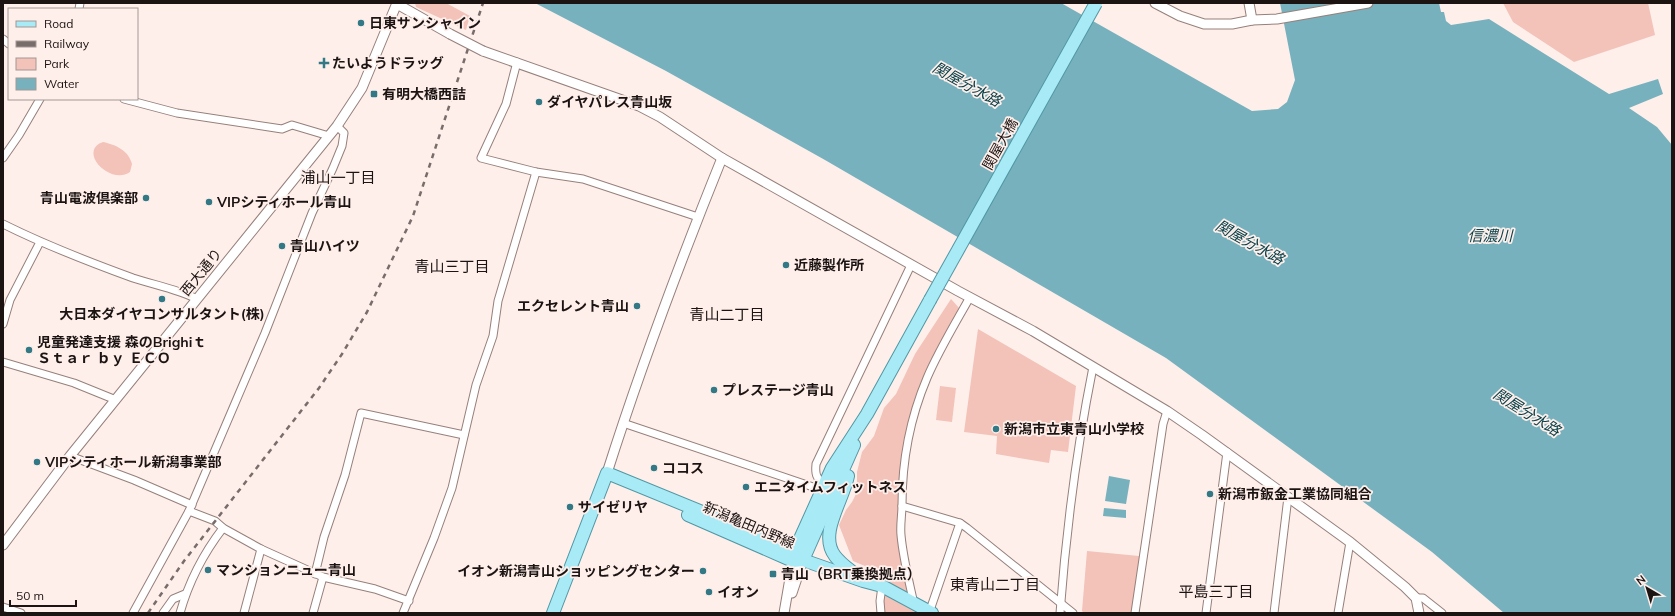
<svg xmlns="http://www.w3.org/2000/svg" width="1675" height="616" font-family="Mulish,'Noto Sans JP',sans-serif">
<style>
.green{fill:#f3c2b8}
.water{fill:#77b1bd}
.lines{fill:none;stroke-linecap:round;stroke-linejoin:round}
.minor-casing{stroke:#96807b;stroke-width:9}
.tertiary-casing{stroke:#96807b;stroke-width:11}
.primary-casing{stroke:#5197a4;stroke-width:14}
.minor{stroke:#fff;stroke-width:7}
.tertiary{stroke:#fff;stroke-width:9}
.primary{stroke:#a8ebf7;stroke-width:12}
.rail{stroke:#786d6b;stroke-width:2.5;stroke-dasharray:5 5;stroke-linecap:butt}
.tertiary-bridge-casing{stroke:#96807b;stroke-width:11;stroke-linecap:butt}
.primary-bridge-casing{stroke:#5197a4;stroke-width:14;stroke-linecap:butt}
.tertiary-bridge{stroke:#fff;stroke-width:9}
.primary-bridge{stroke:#a8ebf7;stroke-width:12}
.poi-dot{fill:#327885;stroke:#feefeb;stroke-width:1.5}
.labels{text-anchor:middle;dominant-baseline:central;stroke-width:3.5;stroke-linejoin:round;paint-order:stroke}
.poi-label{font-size:14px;font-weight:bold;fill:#1c1412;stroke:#feefeb;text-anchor:start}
.street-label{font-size:14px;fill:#1c1412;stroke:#feefeb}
.water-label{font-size:15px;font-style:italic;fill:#09414a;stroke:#feefeb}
.neighbourhood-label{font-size:15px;fill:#1c1412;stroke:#feefeb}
</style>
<rect width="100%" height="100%" fill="#feefeb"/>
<!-- green -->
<g class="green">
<polygon points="415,3 446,3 470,16 466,30 416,7"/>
<polygon points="1503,3 1648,3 1655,35 1574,62 1513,22"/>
<path d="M103,142C116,145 128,150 132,164L130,172C110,186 77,151 103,142Z"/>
<polygon points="951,299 960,309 926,376 900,478 906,583 919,613 884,613 872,569 853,561 839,525 846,510 852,502 857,492 857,472 862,452 874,436 884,408 896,394 915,354"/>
<polygon points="978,329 1076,386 1068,452 1051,450 1049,463 996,454 997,436 964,432"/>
<polygon points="940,386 956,388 952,422 936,420"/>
<polygon points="1087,551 1139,556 1141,558 1134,613 1084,613 1082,611"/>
</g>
<!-- water -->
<g class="water">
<polygon points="535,3 1061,3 1252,111 1278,109 1287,102 1295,80 1280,3 1439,3 1441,12 1444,12 1446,21 1451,25 1489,19 1609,94 1658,79 1663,94 1629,108 1657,127 1672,145 1672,613 1504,613 1432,552 1166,358 825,160 666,71"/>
<polygon points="1109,476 1130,480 1126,504 1105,501"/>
<polygon points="1104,508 1126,510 1126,518 1103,516"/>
</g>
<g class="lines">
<defs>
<g id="minor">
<polyline points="79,9 80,3"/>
<polyline points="3,39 9,44"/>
<polyline points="517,62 506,104 481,158 536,172 583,179 698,217"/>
<polyline points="124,99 177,113 282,129 292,125 329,136"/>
<polyline points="3,158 19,135 40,99"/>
<path d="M3,224C45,245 89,262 133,278C154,285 177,289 197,299"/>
<polyline points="3,324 10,300 40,242"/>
<polyline points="3,362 74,383 116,400"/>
<polyline points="623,423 822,490"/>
<polyline points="70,456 134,480 192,505"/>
<path d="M824,484C816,478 815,474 816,464L911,265"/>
<polyline points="902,506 960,523 967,528 1073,613"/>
<polyline points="189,511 215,521 223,528 261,549 323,577 375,589 409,601"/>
<polyline points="315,574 324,537 345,475 361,413 464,435"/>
<polyline points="1416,598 1423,598 1442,613"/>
<path d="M914,604C909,581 903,558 901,535C900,525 902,515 902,505C902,461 910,418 927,378C939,350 955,324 970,297"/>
<polyline points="3,607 21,613"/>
<polyline points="133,613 189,511 265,333 312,213 333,168 342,146 344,133 337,126"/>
<polyline points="163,613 173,599 185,594"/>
<path d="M180,613C189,581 203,554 223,528"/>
<polyline points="244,613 261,549"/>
<polyline points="313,613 323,577"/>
<polyline points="403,613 434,538 452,488 476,385 493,336 498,301 536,172"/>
<polyline points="881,613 880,601 882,586"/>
<polyline points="929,613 960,523"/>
<path d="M1060,613C1066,532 1077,447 1093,367"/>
<polyline points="1135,613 1163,424 1167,411"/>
<polyline points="1206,613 1227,452"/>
<polyline points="1274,613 1288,497"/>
<polyline points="1338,613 1350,542"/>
</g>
<g id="tertiary">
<polyline points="1155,3 1180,16 1204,24 1232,24 1252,20 1277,19 1368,3"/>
<polyline points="1249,3 1252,20"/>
<polyline points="397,4 450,34"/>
<polyline points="483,51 639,106 660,117 722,158 958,291 1033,331 1167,411 1202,435 1350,542 1405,587 1416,598 1419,613"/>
<path d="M607,473C641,366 680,262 722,158"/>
<polyline points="3,545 70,456 337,126 362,88 397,3"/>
<polyline points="792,593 803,560"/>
<polyline points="784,613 794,555"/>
</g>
<g id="primary">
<path d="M848,476C843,501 818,534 835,556C841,564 849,569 856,575"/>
<polyline points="688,515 793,561 803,560"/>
<polyline points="795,550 832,468 867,414 930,300"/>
<polyline points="803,560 854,445"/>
<polyline points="553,613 607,473 795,550 803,560 863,581 882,586 932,613"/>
</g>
</defs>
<!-- minor casing -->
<use href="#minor" class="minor-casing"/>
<!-- tertiary casing -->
<use href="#tertiary" class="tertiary-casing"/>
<!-- primary casing -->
<use href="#primary" class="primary-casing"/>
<!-- minor -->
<use href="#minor" class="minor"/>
<!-- tertiary -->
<use href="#tertiary" class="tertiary"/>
<!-- primary -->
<use href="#primary" class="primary"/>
<!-- rail -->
<polyline class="rail" points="148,613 184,561 319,388 342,354 367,312 413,216 483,3"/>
<defs>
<polyline id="tertiary-bridge" points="450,34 483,51"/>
<polyline id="primary-bridge" points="930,300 1096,3"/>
</defs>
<!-- tertiary-bridge casing -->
<use href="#tertiary-bridge" class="tertiary-bridge-casing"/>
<!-- primary-bridge casing -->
<use href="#primary-bridge" class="primary-bridge-casing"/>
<!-- tertiary-bridge -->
<use href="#tertiary-bridge" class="tertiary-bridge"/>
<!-- primary-bridge -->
<use href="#primary-bridge" class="primary-bridge"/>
</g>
<!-- markers -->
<g class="poi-dot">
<circle cx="361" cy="23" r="4"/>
<path d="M322 57h4v4h4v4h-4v4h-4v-4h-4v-4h4z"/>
<rect x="370" y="90" width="8" height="8" rx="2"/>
<circle cx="539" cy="102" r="4"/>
<circle cx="146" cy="198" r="4"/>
<circle cx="209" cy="202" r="4"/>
<circle cx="282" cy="246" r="4"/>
<circle cx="786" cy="265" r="4"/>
<circle cx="162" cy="299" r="4"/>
<circle cx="637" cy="306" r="4"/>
<circle cx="29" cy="350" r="4"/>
<circle cx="714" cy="390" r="4"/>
<circle cx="996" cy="429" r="4"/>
<circle cx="37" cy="462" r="4"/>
<circle cx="654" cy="468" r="4"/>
<circle cx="746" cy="487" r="4"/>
<circle cx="1210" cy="494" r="4"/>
<circle cx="570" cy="507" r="4"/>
<circle cx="208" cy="570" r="4"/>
<circle cx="703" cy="571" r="4"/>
<rect x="769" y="570" width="8" height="8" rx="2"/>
<circle cx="709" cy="592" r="4"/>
</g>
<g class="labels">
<!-- poi labels -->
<g class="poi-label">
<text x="369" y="23">日東サンシャイン</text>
<text x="332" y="63">たいようドラッグ</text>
<text x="382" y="94">有明大橋西詰</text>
<text x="547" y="102">ダイヤパレス青山坂</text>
<text x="138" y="198" text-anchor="end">青山電波倶楽部</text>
<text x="217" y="202">VIPシティホール青山</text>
<text x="290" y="246">青山ハイツ</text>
<text x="794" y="265">近藤製作所</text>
<text x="629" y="306" text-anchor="end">エクセレント青山</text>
<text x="162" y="314" text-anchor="middle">大日本ダイヤコンサルタント(株)</text>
<text x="37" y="342">児童発達支援 森のBrighiｔ<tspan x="37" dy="16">Ｓｔａｒ ｂｙ ＥＣＯ</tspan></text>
<text x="722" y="390">プレステージ青山</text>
<text x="1004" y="429">新潟市立東青山小学校</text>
<text x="45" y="462">VIPシティホール新潟事業部</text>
<text x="662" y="468">ココス</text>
<text x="754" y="487">エニタイムフィットネス</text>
<text x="1218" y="494">新潟市鈑金工業協同組合</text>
<text x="578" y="507">サイゼリヤ</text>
<text x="216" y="570">マンションニュー青山</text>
<text x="695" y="571" text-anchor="end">イオン新潟青山ショッピングセンター</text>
<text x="781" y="574">青山（BRT乗換拠点）</text>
<text x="717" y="592">イオン</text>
</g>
<!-- street labels -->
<g class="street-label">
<text transform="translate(1000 144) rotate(-61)">関屋大橋</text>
<text transform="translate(201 272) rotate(-51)">西大通り</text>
<text transform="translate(749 525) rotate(23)">新潟亀田内野線</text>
</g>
<!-- water labels -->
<g class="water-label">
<text transform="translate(967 84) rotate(29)">関屋分水路</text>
<text x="1490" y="235">信濃川</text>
<text transform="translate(1250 242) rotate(29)">関屋分水路</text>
<text transform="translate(1527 412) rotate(32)">関屋分水路</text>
</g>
<!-- neighbourhood labels -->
<g class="neighbourhood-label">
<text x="338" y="177">浦山一丁目</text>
<text x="452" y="266">青山三丁目</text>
<text x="727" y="314">青山二丁目</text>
<text x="995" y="584">東青山二丁目</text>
<text x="1216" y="591">平島三丁目</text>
</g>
</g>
<!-- border -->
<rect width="1675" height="616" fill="none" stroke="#1c1412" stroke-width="8"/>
<!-- legend -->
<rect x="8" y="8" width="130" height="92" fill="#feefeb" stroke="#a49794"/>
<rect x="16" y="21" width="20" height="6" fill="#a8ebf7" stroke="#a49794"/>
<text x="44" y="28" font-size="12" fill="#1c1412">Road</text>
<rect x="16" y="41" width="20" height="6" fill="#786d6b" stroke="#a49794"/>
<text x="44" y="48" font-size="12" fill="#1c1412">Railway</text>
<rect x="16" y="58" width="20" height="12" fill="#f3c2b8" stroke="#a49794"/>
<text x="44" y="68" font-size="12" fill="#1c1412">Park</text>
<rect x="16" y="78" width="20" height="12" fill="#77b1bd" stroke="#a49794"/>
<text x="44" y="88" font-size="12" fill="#1c1412">Water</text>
<!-- north arrow -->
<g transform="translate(1647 588) rotate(322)" stroke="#feefeb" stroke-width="3" paint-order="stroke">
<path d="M0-3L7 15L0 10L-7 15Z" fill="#1c1412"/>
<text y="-6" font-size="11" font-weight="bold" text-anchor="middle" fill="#1c1412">N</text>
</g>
<!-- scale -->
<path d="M10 600v6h66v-6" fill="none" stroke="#1c1412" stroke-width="2"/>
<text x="16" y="600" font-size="12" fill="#1c1412" stroke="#feefeb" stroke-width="3" paint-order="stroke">50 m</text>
</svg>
